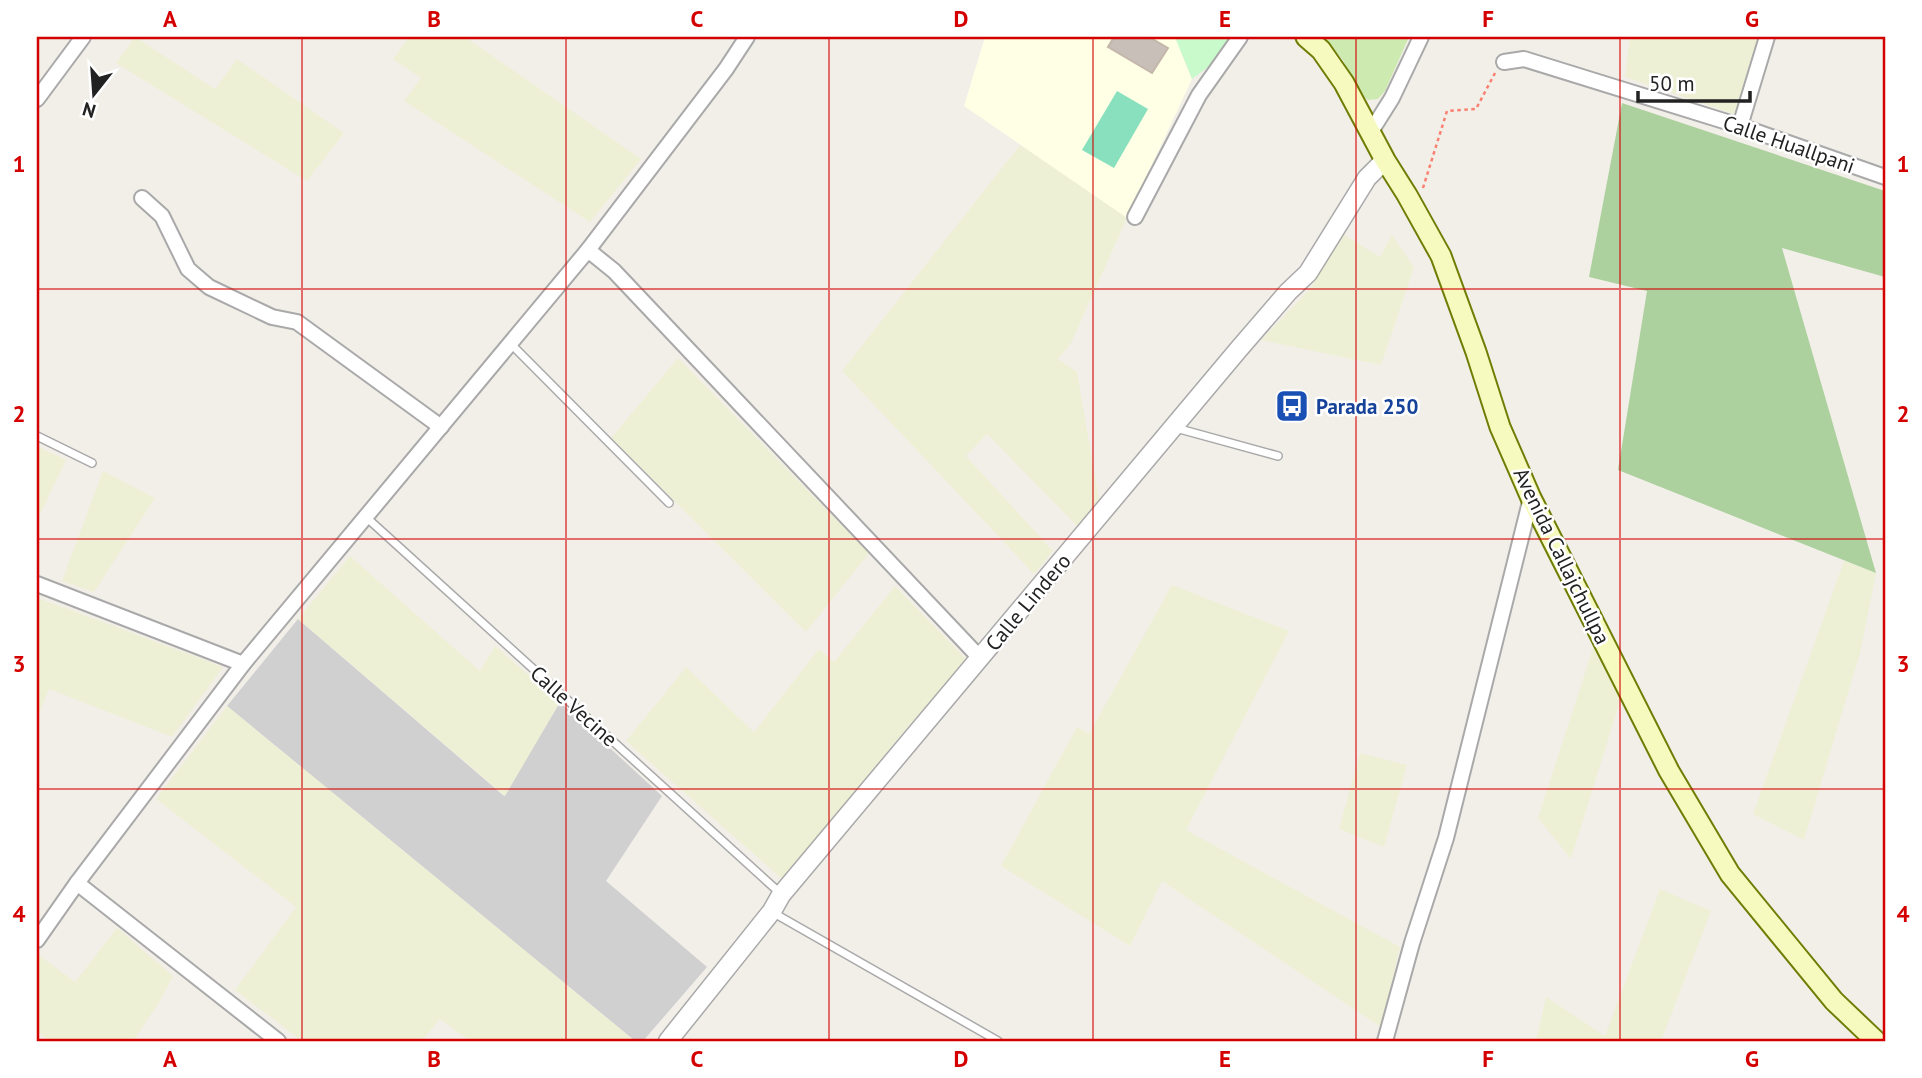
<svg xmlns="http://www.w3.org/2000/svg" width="1922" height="1078" font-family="'PT Sans',sans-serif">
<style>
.education{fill:#ffffe5}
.religious{fill:#d0d0d0}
.farmland{fill:#eef0d5}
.grass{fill:#cdebb0}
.forest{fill:#add19e}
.park{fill:#c8facc}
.pitch{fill:#88e0be}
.building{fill:#c7bfb8;stroke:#c4b6ab;stroke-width:2}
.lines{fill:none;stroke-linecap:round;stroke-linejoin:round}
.service-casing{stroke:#a9a9a9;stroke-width:10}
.minor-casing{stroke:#a9a9a9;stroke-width:18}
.tertiary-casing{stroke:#a9a9a9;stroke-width:21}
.secondary-casing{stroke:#707d05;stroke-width:23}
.path{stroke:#fa8072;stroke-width:2.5;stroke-dasharray:3.5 3.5;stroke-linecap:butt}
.service{stroke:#fff;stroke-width:7}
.minor{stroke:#fff;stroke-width:14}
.tertiary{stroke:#fff;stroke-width:18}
.secondary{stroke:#f7fabf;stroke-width:19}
.grid{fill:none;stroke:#d40000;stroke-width:2;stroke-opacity:0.55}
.labels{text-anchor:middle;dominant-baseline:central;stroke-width:5;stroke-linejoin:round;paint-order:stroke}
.street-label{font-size:21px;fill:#222;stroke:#fff}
.transit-label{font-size:21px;font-weight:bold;fill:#164399;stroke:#fff;text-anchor:start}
.neatline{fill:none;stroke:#d40000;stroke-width:2.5}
.grid-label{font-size:23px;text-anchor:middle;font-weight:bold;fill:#d40000}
</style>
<rect width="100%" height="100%" fill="#f2efe9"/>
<!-- education -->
<polygon class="education" points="985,37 1175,37 1192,79 1127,218 964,106"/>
<!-- religious -->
<polygon class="religious" points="298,619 504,796 560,702 662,796 606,881 707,967 643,1041 635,1041 227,706"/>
<!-- farmland -->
<g class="farmland">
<polygon points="135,37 215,89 237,59 344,133 307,181 116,63"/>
<polygon points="409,37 465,37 641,159 590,222 404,101 421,78 393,59"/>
<polygon points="1630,37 1759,37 1734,114 1625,77"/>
<polygon points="1020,145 1127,218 1071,343 1058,359 1077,372 1099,499 1077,526 987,434 966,456 1053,551 1034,574 842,371"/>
<polygon points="1343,234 1380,257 1392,235 1414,267 1381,365 1261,340 1310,289"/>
<polygon points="678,358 869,553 806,632 611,438"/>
<polygon points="37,446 66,460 37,521"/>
<polygon points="103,471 155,498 94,592 62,581"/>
<polygon points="350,556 480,671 495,646 560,702 505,796 298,619"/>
<polygon points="1844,561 1876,573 1860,653 1804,840 1753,814"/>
<polygon points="1172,585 1289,631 1186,830 1400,947 1381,1027 1162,881 1130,946 1001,866 1077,727 1089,734"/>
<polygon points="895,586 967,660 906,729 782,879 626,741 686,667 754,732 819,649 834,662"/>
<polygon points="37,598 79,613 223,667 172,737 49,689 37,719"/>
<polygon points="1594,645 1621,698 1571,859 1538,818"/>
<polygon points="227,706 635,1041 470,1041 440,1019 422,1041 302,1041 235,990 296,907 156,799"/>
<polygon points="1360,753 1407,765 1384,847 1339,829"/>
<polygon points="1660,889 1711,911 1661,1041 1536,1041 1546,997 1605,1036"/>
<polygon points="117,928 173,976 160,1001 133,1041 48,1041 37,1030 37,958 39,955 75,982"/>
</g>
<!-- grass -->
<polygon class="grass" points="1324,37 1409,37 1385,91 1378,99 1368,100 1359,93 1343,60"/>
<!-- forest -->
<polygon class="forest" points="1622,103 1885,191 1885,277 1782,248 1876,573 1618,470 1647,291 1589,277"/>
<!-- park -->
<polygon class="park" points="1175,37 1231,37 1212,64 1192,79"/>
<!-- pitch -->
<polygon class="pitch" points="1117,91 1148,109 1114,168 1082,150"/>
<!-- building -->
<polygon class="building" points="1114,37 1149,37 1168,48 1152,73 1108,47"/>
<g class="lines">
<defs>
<g id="service">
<polyline points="511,344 669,503"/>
<polyline points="1176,428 1278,456"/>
<polyline points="37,436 92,463"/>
<polyline points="366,517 780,893"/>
<polyline points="772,912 998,1041"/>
</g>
<g id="minor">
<polyline points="1504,62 1524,59 1740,126 1885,177"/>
<polyline points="37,99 83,37"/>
<polyline points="1740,126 1767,37"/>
<polyline points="1370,133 1392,98 1421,37"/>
<polyline points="142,198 162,216 188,269 209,287 272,317 297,322 441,427"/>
<polyline points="1135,217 1199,95 1240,37"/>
<polyline points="588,250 614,271 980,658"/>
<polyline points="37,584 243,664"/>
<polyline points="77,883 278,1041"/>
<polyline points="37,940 77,883 243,664 588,250 726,69 747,37"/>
<polyline points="1385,1041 1412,943 1446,838 1531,498"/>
</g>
<polyline id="tertiary" points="668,1041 772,911 781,895 1238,350 1288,292 1308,273 1367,178 1385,160"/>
<polyline id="secondary" points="1306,37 1321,50 1344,83 1385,160 1407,195 1441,256 1476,352 1500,427 1531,498 1669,771 1730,874 1834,1001 1876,1041"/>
</defs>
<!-- service casing -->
<use href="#service" class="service-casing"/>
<!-- minor casing -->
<use href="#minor" class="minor-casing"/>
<!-- tertiary casing -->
<use href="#tertiary" class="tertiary-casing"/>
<!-- secondary casing -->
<use href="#secondary" class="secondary-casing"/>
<!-- path -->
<polyline class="path" points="1423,188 1447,111 1476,109 1495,73"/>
<!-- service -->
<use href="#service" class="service"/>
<!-- minor -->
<use href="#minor" class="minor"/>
<!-- tertiary -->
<use href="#tertiary" class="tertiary"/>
<!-- secondary -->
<use href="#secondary" class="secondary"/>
</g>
<!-- grid -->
<path class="grid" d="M302,37V1041M566,37V1041M829,37V1041M1093,37V1041M1356,37V1041M1620,37V1041M37,289H1885M37,539H1885M37,789H1885"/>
<!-- icons -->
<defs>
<symbol id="bus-square" viewBox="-11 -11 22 22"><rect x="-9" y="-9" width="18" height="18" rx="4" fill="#1a4fb4" stroke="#fff"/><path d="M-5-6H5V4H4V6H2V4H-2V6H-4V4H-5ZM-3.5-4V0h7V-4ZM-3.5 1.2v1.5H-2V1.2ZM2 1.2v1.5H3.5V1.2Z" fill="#fff"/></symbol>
</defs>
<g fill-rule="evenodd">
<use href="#bus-square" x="1273" y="387" width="38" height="38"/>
</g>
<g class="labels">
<!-- street labels -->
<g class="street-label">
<text transform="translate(1789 144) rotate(19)">Calle Huallpani</text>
<text transform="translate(1562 556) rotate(64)">Avenida Callajchullpa</text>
<text transform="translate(1028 602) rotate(-50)">Calle Lindero</text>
<text transform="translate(574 706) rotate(42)">Calle Vecine</text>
</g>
<!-- transit labels -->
<g class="transit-label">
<text x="1316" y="406">Parada 250</text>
</g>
</g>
<!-- border -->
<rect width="1922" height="1078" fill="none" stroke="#ffffff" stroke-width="77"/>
<!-- north arrow -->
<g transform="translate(94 94) rotate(197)" stroke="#ffffff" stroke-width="5" paint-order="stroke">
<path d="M0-5L12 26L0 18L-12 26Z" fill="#222222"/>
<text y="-10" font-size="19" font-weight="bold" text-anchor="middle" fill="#222222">N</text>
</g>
<!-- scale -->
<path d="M1638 91v10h112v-10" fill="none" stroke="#222222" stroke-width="3.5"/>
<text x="1649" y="91" font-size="21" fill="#222222" stroke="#ffffff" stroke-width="5" paint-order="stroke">50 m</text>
<rect x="38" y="38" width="1846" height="1002" class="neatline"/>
<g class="grid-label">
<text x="170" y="27">A</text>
<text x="434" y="27">B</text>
<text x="697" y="27">C</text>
<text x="961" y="27">D</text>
<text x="1225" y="27">E</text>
<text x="1488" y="27">F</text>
<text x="1752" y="27">G</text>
<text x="19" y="172">1</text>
<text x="1903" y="172">1</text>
<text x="19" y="422">2</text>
<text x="1903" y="422">2</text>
<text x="19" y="672">3</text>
<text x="1903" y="672">3</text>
<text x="19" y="922">4</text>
<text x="1903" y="922">4</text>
<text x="170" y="1067">A</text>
<text x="434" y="1067">B</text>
<text x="697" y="1067">C</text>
<text x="961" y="1067">D</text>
<text x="1225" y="1067">E</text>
<text x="1488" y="1067">F</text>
<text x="1752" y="1067">G</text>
</g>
</svg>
